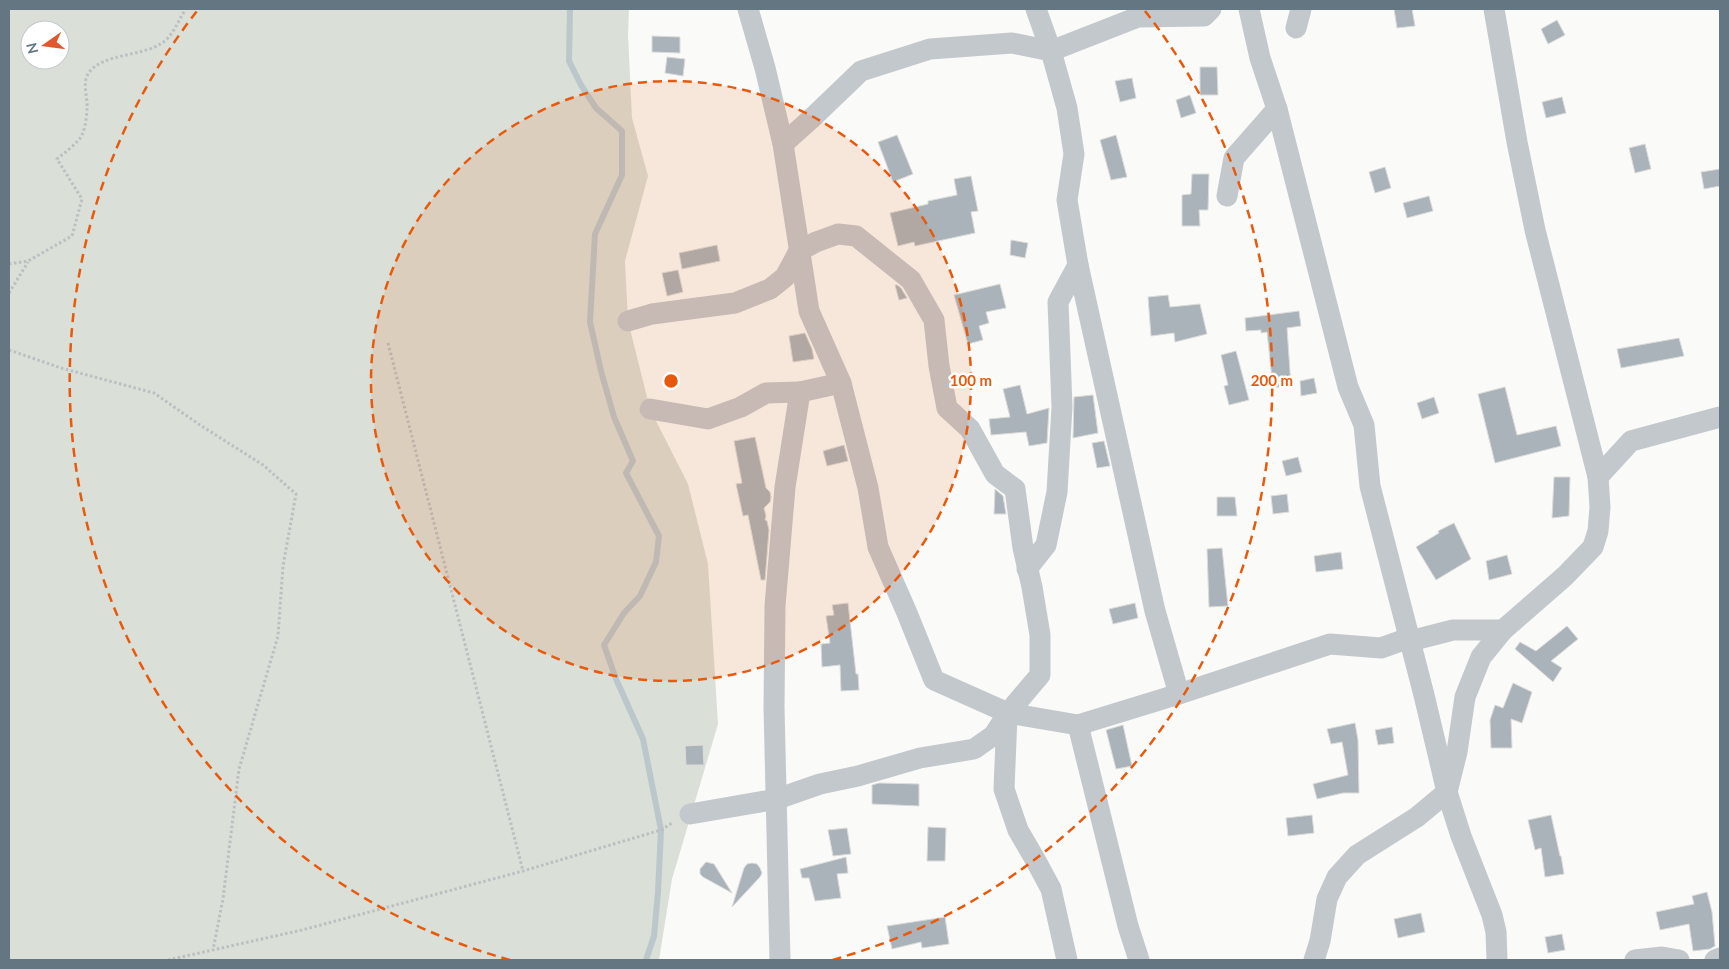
<svg xmlns="http://www.w3.org/2000/svg" width="1729" height="969" font-family="Lato,sans-serif">
<style>
.green{fill:#dadfd7;fill-rule:evenodd}
.lines{fill:none;stroke-linecap:round;stroke-linejoin:round}
.stream{stroke:#bbc7cb;stroke-width:6}
.building{fill:#aab3b9;stroke:#dcdcda}
.path{stroke:#bbbfc2;stroke-width:3;stroke-dasharray:2.5 2.5;stroke-linecap:butt}
.street{stroke:#c3c8cc;stroke-width:21}
.ring{fill:none;stroke:#e8590c;stroke-width:2.5;stroke-dasharray:9 6}
.centre{fill:#e8590c;stroke:#fff;stroke-width:2.5}
.ring-label{font-size:15px;text-anchor:middle;font-weight:bold;fill:#e8590c;stroke:#fff;stroke-width:5;stroke-linejoin:round;paint-order:stroke}
</style>
<rect width="100%" height="100%" fill="#fafaf8"/>
<!-- green -->
<path class="green" d="M9,9H629L628,35L632,118L648,176L625,261L628,321L650,409L688,484L708,564L718,724L672,879L659,960H9ZM30,30H60V60H30Z"/>
<g class="lines">
<!-- stream -->
<polyline class="stream" points="570,9 569,61 581,85 596,108 622,131 622,175 595,234 590,322 601,371 614,417 633,461 626,473 659,536 656,562 640,596 624,613 604,645 616,679 643,739 661,830 658,892 654,936 646,960"/>
</g>
<!-- building -->
<g class="building">
<polygon points="1394,9 1412,9 1415,26 1397,28"/>
<polygon points="1557,20 1565,35 1548,44 1541,29"/>
<polygon points="652,36 680,37 680,53 652,52"/>
<polygon points="667,57 685,59 683,76 665,73"/>
<polygon points="1200,67 1217,67 1218,95 1200,95"/>
<polygon points="1132,78 1136,98 1120,102 1115,81"/>
<polygon points="1190,95 1196,113 1181,118 1176,100"/>
<polygon points="1562,97 1566,113 1546,118 1542,102"/>
<polygon points="897,135 913,174 893,182 878,142"/>
<polygon points="1116,135 1127,177 1111,180 1100,140"/>
<polygon points="1645,144 1651,169 1635,173 1629,148"/>
<polygon points="1385,167 1391,188 1375,193 1369,172"/>
<polygon points="1720,169 1720,186 1704,189 1701,172"/>
<polygon points="1192,174 1209,174 1208,210 1199,210 1200,226 1182,226 1182,195 1191,194"/>
<polygon points="971,176 978,211 971,212 975,233 915,246 914,242 898,246 890,213 928,204 928,201 957,195 954,179"/>
<polygon points="1429,196 1433,211 1407,218 1403,203"/>
<polygon points="1011,240 1028,243 1025,258 1010,255"/>
<polygon points="717,245 720,261 682,269 679,253"/>
<polygon points="678,270 683,292 667,296 662,273"/>
<polygon points="1000,284 1006,308 986,312 989,323 979,326 983,340 968,344 954,295"/>
<polygon points="895,285 897,285 901,288 907,298 899,300"/>
<polygon points="1168,295 1170,307 1200,304 1207,334 1175,342 1174,333 1151,336 1148,297"/>
<polygon points="1299,311 1301,326 1287,328 1291,386 1273,388 1267,332 1261,333 1261,330 1246,331 1245,318"/>
<polygon points="805,333 812,349 814,359 793,362 789,336"/>
<polygon points="1679,338 1684,356 1621,368 1617,349"/>
<polygon points="1236,351 1249,400 1229,405 1224,386 1228,385 1221,355"/>
<polygon points="1314,378 1317,393 1301,396 1300,381"/>
<polygon points="1020,385 1027,414 1049,408 1047,443 1029,446 1026,432 991,435 989,419 1010,417 1003,389"/>
<polygon points="1505,387 1517,435 1556,426 1561,446 1495,463 1478,394"/>
<polygon points="1093,395 1098,433 1073,438 1074,397"/>
<polygon points="1434,397 1439,413 1422,419 1417,403"/>
<polygon points="755,437 766,488 770,492 771,497 770,502 764,508 766,516 765,520 767,521 769,530 765,580 761,580 748,515 743,516 736,484 742,483 734,441"/>
<polygon points="1104,441 1110,466 1097,468 1092,443"/>
<polygon points="844,445 848,461 827,466 823,451"/>
<polygon points="1298,457 1302,472 1286,476 1282,461"/>
<polygon points="1554,477 1570,477 1569,516 1552,518"/>
<polygon points="995,489 1003,496 1006,514 994,514"/>
<polygon points="1287,494 1289,512 1273,514 1271,496"/>
<polygon points="1217,497 1235,497 1237,516 1217,516"/>
<polygon points="1454,523 1471,559 1436,580 1416,547 1439,533 1438,531"/>
<polygon points="1222,548 1228,606 1209,607 1207,549"/>
<polygon points="1341,552 1343,569 1316,572 1314,556"/>
<polygon points="1507,555 1512,574 1489,580 1486,561"/>
<polygon points="848,603 856,674 858,674 859,690 841,691 840,665 822,667 821,644 830,643 826,616 834,615 832,605"/>
<polygon points="1135,603 1138,618 1113,624 1109,609"/>
<polygon points="1567,626 1578,639 1551,661 1562,668 1553,682 1515,649 1520,642 1536,651"/>
<polygon points="1513,683 1532,692 1522,723 1511,719 1512,748 1491,748 1490,720 1495,705 1503,708"/>
<polygon points="1355,723 1358,740 1359,793 1343,793 1317,799 1313,784 1348,775 1342,742 1331,744 1327,729"/>
<polygon points="1123,725 1132,766 1116,769 1106,730"/>
<polygon points="1392,727 1394,743 1378,745 1375,730"/>
<polygon points="703,745 704,765 686,765 685,746"/>
<polygon points="879,783 919,784 919,806 872,804 872,785"/>
<polygon points="1312,815 1314,833 1288,836 1286,818"/>
<polygon points="1551,815 1560,856 1561,856 1564,874 1545,877 1541,848 1535,850 1528,820"/>
<polygon points="928,827 946,828 945,861 927,861"/>
<polygon points="847,828 851,854 833,856 828,830"/>
<polygon points="846,857 848,873 837,874 841,898 815,901 809,878 802,878 800,869"/>
<polygon points="706,862 714,864 732,893 703,877 700,874 700,869"/>
<polygon points="752,863 757,864 760,868 762,873 760,877 732,907 744,868 747,864"/>
<polygon points="1707,892 1712,912 1715,946 1710,949 1693,951 1689,924 1660,930 1656,912 1694,904 1692,896"/>
<polygon points="1421,913 1425,932 1398,938 1394,919"/>
<polygon points="945,917 949,944 922,948 921,942 892,949 887,926"/>
<polygon points="1562,934 1565,950 1548,953 1545,937"/>
</g>
<g class="lines">
<!-- path -->
<g class="path">
<path d="M9,264L28,261L72,236L82,199L57,159C63,154 79,142 82,135C85,128 87,116 87,108C88,98 82,84 88,74C101,53 142,57 162,43C174,35 178,20 186,9"/>
<polyline points="9,293 28,262"/>
<polyline points="388,343 523,871"/>
<polyline points="9,350 61,368 154,393 200,425 263,465 296,494 283,566 278,636 239,769 223,899 213,950"/>
<polyline points="168,960 302,930 523,871 661,830 672,823"/>
</g>
<!-- street -->
<g class="street">
<polyline points="748,9 765,68 783,144 809,311 841,383 868,488 878,547 907,613 934,680 1008,713 1078,725 1179,694 1330,644 1381,648 1409,638 1414,640 1453,630 1503,630"/>
<polyline points="1249,9 1260,58 1277,109 1348,387 1364,425 1370,486 1424,695 1447,792 1461,836 1492,915 1496,932 1497,960"/>
<polyline points="1296,28 1301,9"/>
<polyline points="783,144 812,118 861,71 930,49 1012,43 1051,51 1138,17 1204,16 1211,9"/>
<polyline points="1227,196 1234,158 1277,109"/>
<polyline points="1078,265 1155,611 1179,694"/>
<polyline points="628,321 652,314 735,303 770,289 785,277 799,251 816,242 838,234 856,236 911,280 934,320 939,366 947,408 970,429 995,474 1015,489 1023,548 1032,587 1040,635 1040,675 1008,713 994,735 974,749 920,758 858,776 820,784 777,799 690,814"/>
<polyline points="650,409 708,419 741,407 766,393 800,392"/>
<polyline points="1598,477 1631,441 1720,417"/>
<polyline points="1027,569 1046,545 1057,492 1062,407 1058,302 1078,265 1067,200 1074,154 1067,108 1051,51 1036,9"/>
<polyline points="1007,716 1004,789 1018,830 1036,861 1051,889 1067,960"/>
<polyline points="1078,725 1128,926 1139,960"/>
<polyline points="780,960 774,707 775,606 785,487 800,392 841,383"/>
<polyline points="1314,960 1320,941 1327,899 1337,877 1357,855 1417,817 1447,792 1457,752 1465,697 1481,657 1503,630 1565,576 1593,547 1598,531 1600,507 1598,477 1535,230 1517,142 1494,9"/>
<polyline points="1635,960 1662,957 1679,960"/>
<polyline points="1715,960 1720,958"/>
</g>
</g>
<!-- distance rings -->
<circle cx="671" cy="381" r="300" fill="#e8590c" fill-opacity=".12"/>
<g class="ring">
<circle cx="671" cy="381" r="300"/>
<path d="M510 960A601 601 0 0 1 197 11M1145 11A601 601 0 0 1 832 960"/>
</g>
<circle cx="671" cy="381" r="8" class="centre"/>
<g class="ring-label">
<text x="971" y="386">100 m</text>
<text x="1272" y="386">200 m</text>
</g>
<!-- border -->
<rect width="1729" height="969" fill="none" stroke="#657683" stroke-width="20"/>
<!-- north arrow -->
<g transform="translate(45 45) rotate(256)"><circle r="24" fill="#ffffff" stroke="#c1c8cd"/>
<path d="M0-4L9 19L0 12L-9 19Z" fill="#e4572e"/>
<text y="-8" font-size="14" font-weight="bold" text-anchor="middle" fill="#657683">N</text>
</g>
</svg>
